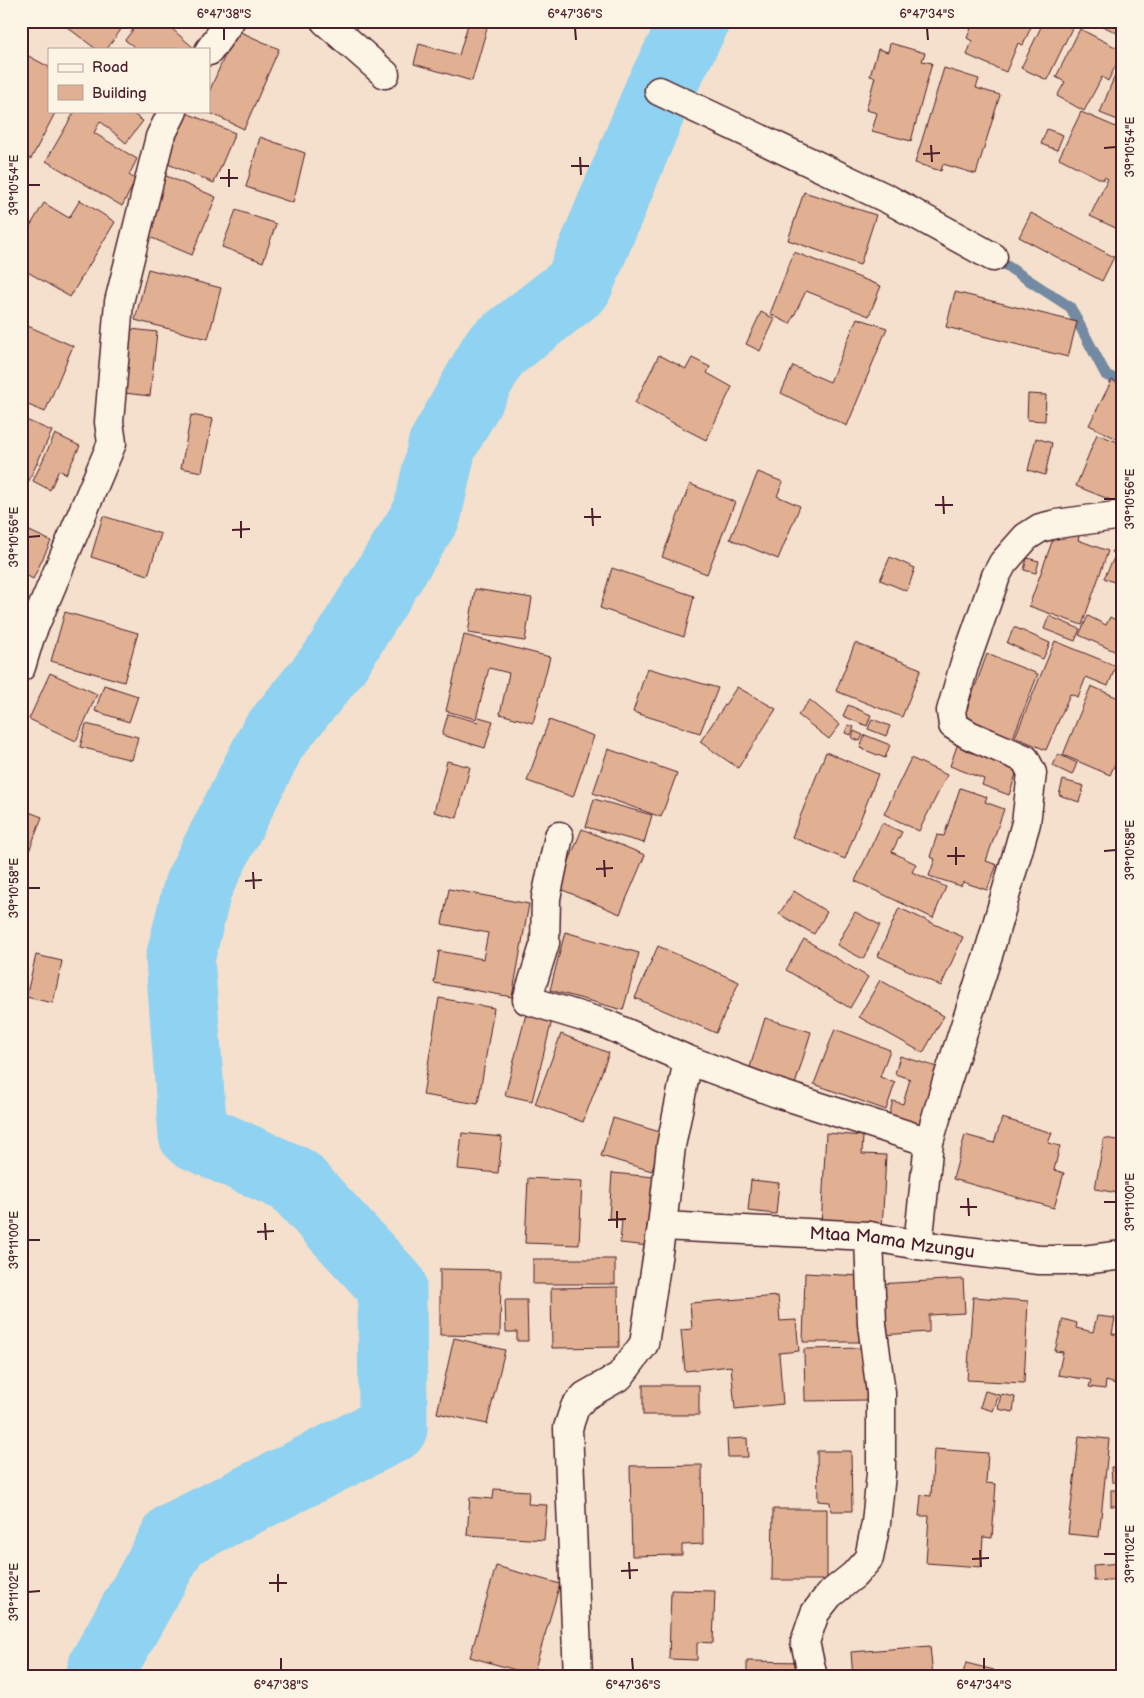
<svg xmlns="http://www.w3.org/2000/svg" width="1144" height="1698" font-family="'Balsamiq Sans',sans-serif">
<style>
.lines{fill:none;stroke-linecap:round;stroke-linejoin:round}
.stream{stroke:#738aa2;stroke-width:11}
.river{stroke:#8fd2f1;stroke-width:69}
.building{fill:#e1b093;stroke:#4a1f2b}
.minor-casing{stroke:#4a1f2b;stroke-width:31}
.minor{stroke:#fcf5e5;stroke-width:28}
.ticks{fill:none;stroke:#4a1f2b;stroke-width:2}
.labels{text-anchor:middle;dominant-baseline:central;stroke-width:5;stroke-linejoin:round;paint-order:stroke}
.street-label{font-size:18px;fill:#4a1f2b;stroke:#fcf5e5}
.neatline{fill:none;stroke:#4a1f2b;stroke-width:2}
.ticks-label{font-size:12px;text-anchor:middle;fill:#4a1f2b}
</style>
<rect width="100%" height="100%" fill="#f4e0cc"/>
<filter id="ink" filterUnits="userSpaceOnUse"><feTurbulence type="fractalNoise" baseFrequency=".02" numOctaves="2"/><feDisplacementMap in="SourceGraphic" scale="10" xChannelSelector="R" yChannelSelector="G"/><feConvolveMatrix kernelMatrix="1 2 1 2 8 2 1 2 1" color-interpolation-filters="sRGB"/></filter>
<g filter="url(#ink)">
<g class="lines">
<!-- stream -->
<polyline class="stream" points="993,257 1070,307 1106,375 1123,383"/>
<!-- river -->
<polyline class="river" points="100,1677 103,1666 176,1536 393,1428 392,1286 294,1180 193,1135 180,959 198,886 273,738 334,663 427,514 442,446 495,351 578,286 659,91 695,21"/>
</g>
<!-- building -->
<g class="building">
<polygon points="59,21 127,21 107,49 96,49"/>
<polygon points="140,21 163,21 195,49 137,49 125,40"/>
<polygon points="469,21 489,21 472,81 414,64 419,44 459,55"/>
<polygon points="937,21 957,21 955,27"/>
<polygon points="974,21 981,24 982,21 1028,21 1026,25 1031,27 1023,45 1018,43 1006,72 967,55 972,41 967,38"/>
<polygon points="1044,21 1058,21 1072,28 1047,80 1021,68"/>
<polygon points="1093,21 1123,21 1123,36"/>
<polygon points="1080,29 1123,51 1108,81 1102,77 1084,111 1057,96 1065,82 1056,77"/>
<polygon points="236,30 279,49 244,129 206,111 209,111 209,92"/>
<polygon points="890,43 925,53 922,61 932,63 911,141 872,131 877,113 866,110 875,77 870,76 878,49 888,52"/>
<polygon points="21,52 49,67 49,111 56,111 31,159 21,154"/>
<polygon points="1118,67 1123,69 1123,122 1100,113"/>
<polygon points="944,68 979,79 976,88 1000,95 976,174 943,164 941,171 915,163"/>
<polygon points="75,111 129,111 143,121 126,143 100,121 94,133 137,159 129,175 136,180 122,206 46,161"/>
<polygon points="184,112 235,133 214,183 163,162"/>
<polygon points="1081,112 1123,130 1123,223 1120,230 1090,216 1108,179 1104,177 1103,180 1059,158"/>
<polygon points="1047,129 1063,135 1057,150 1041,144"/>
<polygon points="260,137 305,153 293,203 246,187"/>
<polygon points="164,175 216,197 192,255 140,233"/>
<polygon points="804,192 876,215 860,265 788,240"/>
<polygon points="80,200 115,222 70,297 21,268 21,241 44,203 69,218"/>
<polygon points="236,210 276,224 263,262 222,247"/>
<polygon points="1031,213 1114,257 1102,281 1019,237"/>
<polygon points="794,252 881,286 869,316 806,291 790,324 770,314"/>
<polygon points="148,269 221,288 208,339 135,320"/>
<polygon points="955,292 1077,322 1068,357 946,327"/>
<polygon points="761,312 775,319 760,351 746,344"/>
<polygon points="857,318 887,328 847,426 781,393 793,366 830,382"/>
<polygon points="21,323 73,346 45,412 21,402"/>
<polygon points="131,329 157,332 150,396 124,393"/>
<polygon points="659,355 686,369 692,358 710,367 707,373 732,387 706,440 635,403"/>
<polygon points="1112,380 1123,386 1123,442 1089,425"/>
<polygon points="1028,394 1046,395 1045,421 1027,420"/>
<polygon points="191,415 213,419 202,472 181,468"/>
<polygon points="21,418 52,431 24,491 21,489"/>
<polygon points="55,434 80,446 66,474 59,470 50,490 33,481"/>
<polygon points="1097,434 1123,444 1123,505 1076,486"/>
<polygon points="1036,438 1052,443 1045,475 1028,470"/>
<polygon points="758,472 783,482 777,496 800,506 778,559 730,539"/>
<polygon points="690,484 735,502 707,574 662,557"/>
<polygon points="103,516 161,534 148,575 91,557"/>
<polygon points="1058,525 1080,533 1078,540 1108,551 1082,625 1029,606"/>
<polygon points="21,527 51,541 33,579 26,575 21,584"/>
<polygon points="1123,530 1123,586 1104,578 1116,554 1112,552"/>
<polygon points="890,557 915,568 907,591 880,580"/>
<polygon points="1027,558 1039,561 1036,573 1024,570"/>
<polygon points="612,568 694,596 684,637 600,608"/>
<polygon points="475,589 532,598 525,641 468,633"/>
<polygon points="65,612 138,633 124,682 51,661"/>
<polygon points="1049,616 1080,629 1075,641 1044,629"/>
<polygon points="1088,616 1106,625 1110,617 1123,624 1123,655 1079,635"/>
<polygon points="1014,627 1050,643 1043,659 1007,643"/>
<polygon points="464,635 550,657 533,723 500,714 509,673 489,668 476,719 446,711"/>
<polygon points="1055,641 1116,666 1108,686 1086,677 1078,697 1070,694 1046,750 1015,737"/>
<polygon points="855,643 921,669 902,717 836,691"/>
<polygon points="987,654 1038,674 1012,740 963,720"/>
<polygon points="647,668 718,688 700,733 633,712"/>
<polygon points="50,673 97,694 76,741 29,719"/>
<polygon points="104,685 138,696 129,722 95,711"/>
<polygon points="1091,686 1123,700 1123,746 1110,775 1063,755"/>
<polygon points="737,687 776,709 738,768 700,742"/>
<polygon points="810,700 840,725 829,739 798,715"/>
<polygon points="848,705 871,715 867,726 843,716"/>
<polygon points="448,714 478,722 479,717 493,721 485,748 442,735"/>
<polygon points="872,719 890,726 886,736 868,729"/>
<polygon points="549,720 594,736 573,797 527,781"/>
<polygon points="86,724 138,737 132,760 80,747"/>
<polygon points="848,725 854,727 851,735 845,733"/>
<polygon points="854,731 863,735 860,741 852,738"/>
<polygon points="865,735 890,745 885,758 860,748"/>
<polygon points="958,743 1019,765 1009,795 982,785 984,779 950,766"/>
<polygon points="608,749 677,773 661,817 593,793"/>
<polygon points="826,752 878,774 845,859 792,837"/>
<polygon points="1058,754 1077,763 1072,775 1053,766"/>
<polygon points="911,758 947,775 919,831 884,814"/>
<polygon points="447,761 470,767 457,818 434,812"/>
<polygon points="1063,780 1084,786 1079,802 1059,795"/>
<polygon points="960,788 987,797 985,802 1004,809 986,861 997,865 987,890 963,882 961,886 929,876 935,859 930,857 937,835 944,836"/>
<polygon points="594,799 652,815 644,843 586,827"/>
<polygon points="21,809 42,817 26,859 21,857"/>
<polygon points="882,823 902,832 892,852 916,864 912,872 946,887 933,918 855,881"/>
<polygon points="582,829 645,855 620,914 558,888"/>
<polygon points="449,889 529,904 512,997 434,983 439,951 483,959 488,933 442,924"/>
<polygon points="794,891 827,912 814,934 779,914"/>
<polygon points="899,908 963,937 941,986 878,956"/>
<polygon points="855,912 880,925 863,959 837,945"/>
<polygon points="565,932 639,953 623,1010 550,990"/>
<polygon points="804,939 868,977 850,1008 786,970"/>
<polygon points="658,946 739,982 716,1033 635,998"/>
<polygon points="36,955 62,961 53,1003 26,997"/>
<polygon points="880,980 944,1016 923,1053 859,1017"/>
<polygon points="439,998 494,1008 478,1104 423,1095"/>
<polygon points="526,1014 552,1020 532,1101 505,1095"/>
<polygon points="765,1018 811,1032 794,1088 748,1074"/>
<polygon points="835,1029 890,1050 880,1077 895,1083 886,1110 814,1084"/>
<polygon points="561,1034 609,1053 583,1122 535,1104"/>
<polygon points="900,1056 937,1067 918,1131 887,1122 893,1101 903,1104 910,1079 895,1074"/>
<polygon points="613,1118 663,1133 652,1171 601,1156"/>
<polygon points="1002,1118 1052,1133 1048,1143 1060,1146 1054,1170 1064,1173 1054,1208 953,1179 965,1135 994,1143"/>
<polygon points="462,1133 502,1137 498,1173 458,1169"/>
<polygon points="826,1133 863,1136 862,1154 886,1155 882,1230 821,1227"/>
<polygon points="1104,1138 1123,1141 1123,1202 1116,1201 1118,1193 1095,1189"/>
<polygon points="612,1173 654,1177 649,1246 620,1243 622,1220 609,1218"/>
<polygon points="528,1178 582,1181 579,1245 525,1243"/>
<polygon points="751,1180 779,1183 776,1214 748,1211"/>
<rect x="533" y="1259" width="82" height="25"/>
<polygon points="440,1269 501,1270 500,1336 440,1335"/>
<polygon points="805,1273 860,1276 863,1342 803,1342"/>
<polygon points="963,1279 965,1313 929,1315 929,1332 880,1335 877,1284"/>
<polygon points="618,1287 619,1347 552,1348 551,1288"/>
<polygon points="778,1296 780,1321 796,1320 799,1351 779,1353 783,1404 735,1409 731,1366 685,1371 681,1330 692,1329 690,1303"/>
<polygon points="973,1297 1028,1301 1024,1383 967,1380"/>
<polygon points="505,1300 527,1300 528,1341 517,1341 517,1332 506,1332"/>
<polygon points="1097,1316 1115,1318 1112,1334 1123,1335 1123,1372 1121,1372 1119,1385 1106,1381 1105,1389 1089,1387 1091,1380 1058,1375 1063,1352 1055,1351 1063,1319 1077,1323 1076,1328 1093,1332"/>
<polygon points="454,1338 505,1350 487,1424 437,1413"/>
<polygon points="866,1348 867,1400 805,1401 804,1349"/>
<rect x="643" y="1385" width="56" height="30"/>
<polygon points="985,1391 999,1395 993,1411 980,1407"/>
<polygon points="1001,1394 1015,1397 1013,1412 998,1409"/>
<polygon points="1079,1436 1109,1439 1099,1537 1068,1534"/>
<polygon points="747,1438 748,1457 728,1457 727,1439"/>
<polygon points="934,1449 988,1453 986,1483 996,1484 992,1538 983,1537 981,1567 926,1563 929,1516 919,1516 921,1495 931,1496"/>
<polygon points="817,1451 851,1451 852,1511 831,1511 830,1502 818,1501"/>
<polygon points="702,1465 703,1544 682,1545 682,1555 632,1556 630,1466"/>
<polygon points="1111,1467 1122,1467 1121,1482 1112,1482"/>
<polygon points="494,1489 529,1491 528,1504 547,1505 544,1540 467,1535 470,1497 493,1499"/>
<rect x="1111" y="1490" width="12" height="16"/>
<polygon points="773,1509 827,1509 827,1580 772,1580"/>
<polygon points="1123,1563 1123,1579 1094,1581 1093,1565"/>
<polygon points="496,1566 560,1584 533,1675 470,1657"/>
<polygon points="671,1590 715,1591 713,1643 697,1642 697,1660 669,1659"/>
<polygon points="930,1646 933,1677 853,1677 851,1652"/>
<polygon points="747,1661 804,1662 804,1677 747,1677"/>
<polygon points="966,1663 994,1670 992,1677 962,1677"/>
</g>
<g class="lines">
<defs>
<g id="minor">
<polyline points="325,21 385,74"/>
<polyline points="209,51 230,21"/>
<polyline points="659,91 888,199 993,257"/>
<polyline points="21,667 30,637 112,443 109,422 119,302 160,137 173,111"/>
<polyline points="559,836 546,898 545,943 527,1000 606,1024 688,1060 777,1093 929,1142"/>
<path id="s1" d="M662,1226L869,1236L918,1245L1039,1260H1083L1123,1255"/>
<polyline points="918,1245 929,1142 946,1084 989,952 1026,823 1032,773 1025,759 969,735 953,725 951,711 964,666 996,576 1003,563 1026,537 1040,528 1056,524 1123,515"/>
<polyline points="578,1677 568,1428 575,1407 585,1396 620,1376 644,1344 662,1226 671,1146 688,1060"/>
<polyline points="813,1677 805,1642 815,1613 829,1595 854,1575 869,1558 876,1523 881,1474 881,1393 872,1324 869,1236"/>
</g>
</defs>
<!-- minor casing -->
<use href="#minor" class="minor-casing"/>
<!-- minor -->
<use href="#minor" class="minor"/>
</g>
</g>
<!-- ticks -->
<path class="ticks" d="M224,28V40M575,28L576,40M927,28L928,40M931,145L932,162M1104,148L1116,147M923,154L940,153M580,157L581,175M571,166H589M229,169V187M220,178H238M28,185H40M943,496L944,514M1104,499H1116M935,505H953M592,508L593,526M584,517H601M241,521V538M232,530L250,529M28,537L40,536M956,847V865M1104,851L1116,850M947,856H965M604,860L605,877M596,869L613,868M253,872L254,889M245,881L262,880M28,888H40M968,1198L969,1216M1104,1202H1116M960,1207H977M617,1211V1228M608,1220L626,1219M265,1223L266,1240M257,1232L274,1231M28,1240H40M980,1550L981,1567M1104,1554H1116M972,1559L989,1558M629,1562L630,1579M621,1571L638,1570M278,1574V1592M269,1583H287M28,1592L40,1591M281,1658V1670M632,1658L633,1670M984,1658V1670"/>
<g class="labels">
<!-- street labels -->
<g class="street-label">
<text stroke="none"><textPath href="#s1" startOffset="231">Mtaa Mama Mzungu</textPath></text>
</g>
</g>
<!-- margin -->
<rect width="1144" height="1698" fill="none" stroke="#fcf5e5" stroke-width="55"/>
<!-- legend -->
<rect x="48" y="48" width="162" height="65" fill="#fcf5e5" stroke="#b59f9b"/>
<rect x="58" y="64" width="25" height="8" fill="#fcf5e5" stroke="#b59f9b"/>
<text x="92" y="72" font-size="15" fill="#4a1f2b">Road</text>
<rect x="58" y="85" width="25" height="15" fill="#e1b093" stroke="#b59f9b"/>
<text x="92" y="98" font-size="15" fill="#4a1f2b">Building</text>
<rect x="28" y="28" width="1088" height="1642" class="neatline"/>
<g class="ticks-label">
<text x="224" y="18">6°47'38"S</text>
<text x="575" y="18">6°47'36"S</text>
<text x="927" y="18">6°47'34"S</text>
<text transform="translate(1130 147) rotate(-90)" y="4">39°10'54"E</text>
<text transform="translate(14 185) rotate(-90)" y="4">39°10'54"E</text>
<text transform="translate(1130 499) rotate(-90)" y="4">39°10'56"E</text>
<text transform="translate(14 537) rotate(-90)" y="4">39°10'56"E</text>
<text transform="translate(1130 850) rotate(-90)" y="4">39°10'58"E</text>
<text transform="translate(14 888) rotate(-90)" y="4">39°10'58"E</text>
<text transform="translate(1130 1202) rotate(-90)" y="4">39°11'00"E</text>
<text transform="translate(14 1240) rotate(-90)" y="4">39°11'00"E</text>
<text transform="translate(1130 1554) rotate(-90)" y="4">39°11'02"E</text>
<text transform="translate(14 1592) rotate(-90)" y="4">39°11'02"E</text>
<text x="281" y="1689">6°47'38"S</text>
<text x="633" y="1689">6°47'36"S</text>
<text x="984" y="1689">6°47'34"S</text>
</g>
</svg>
